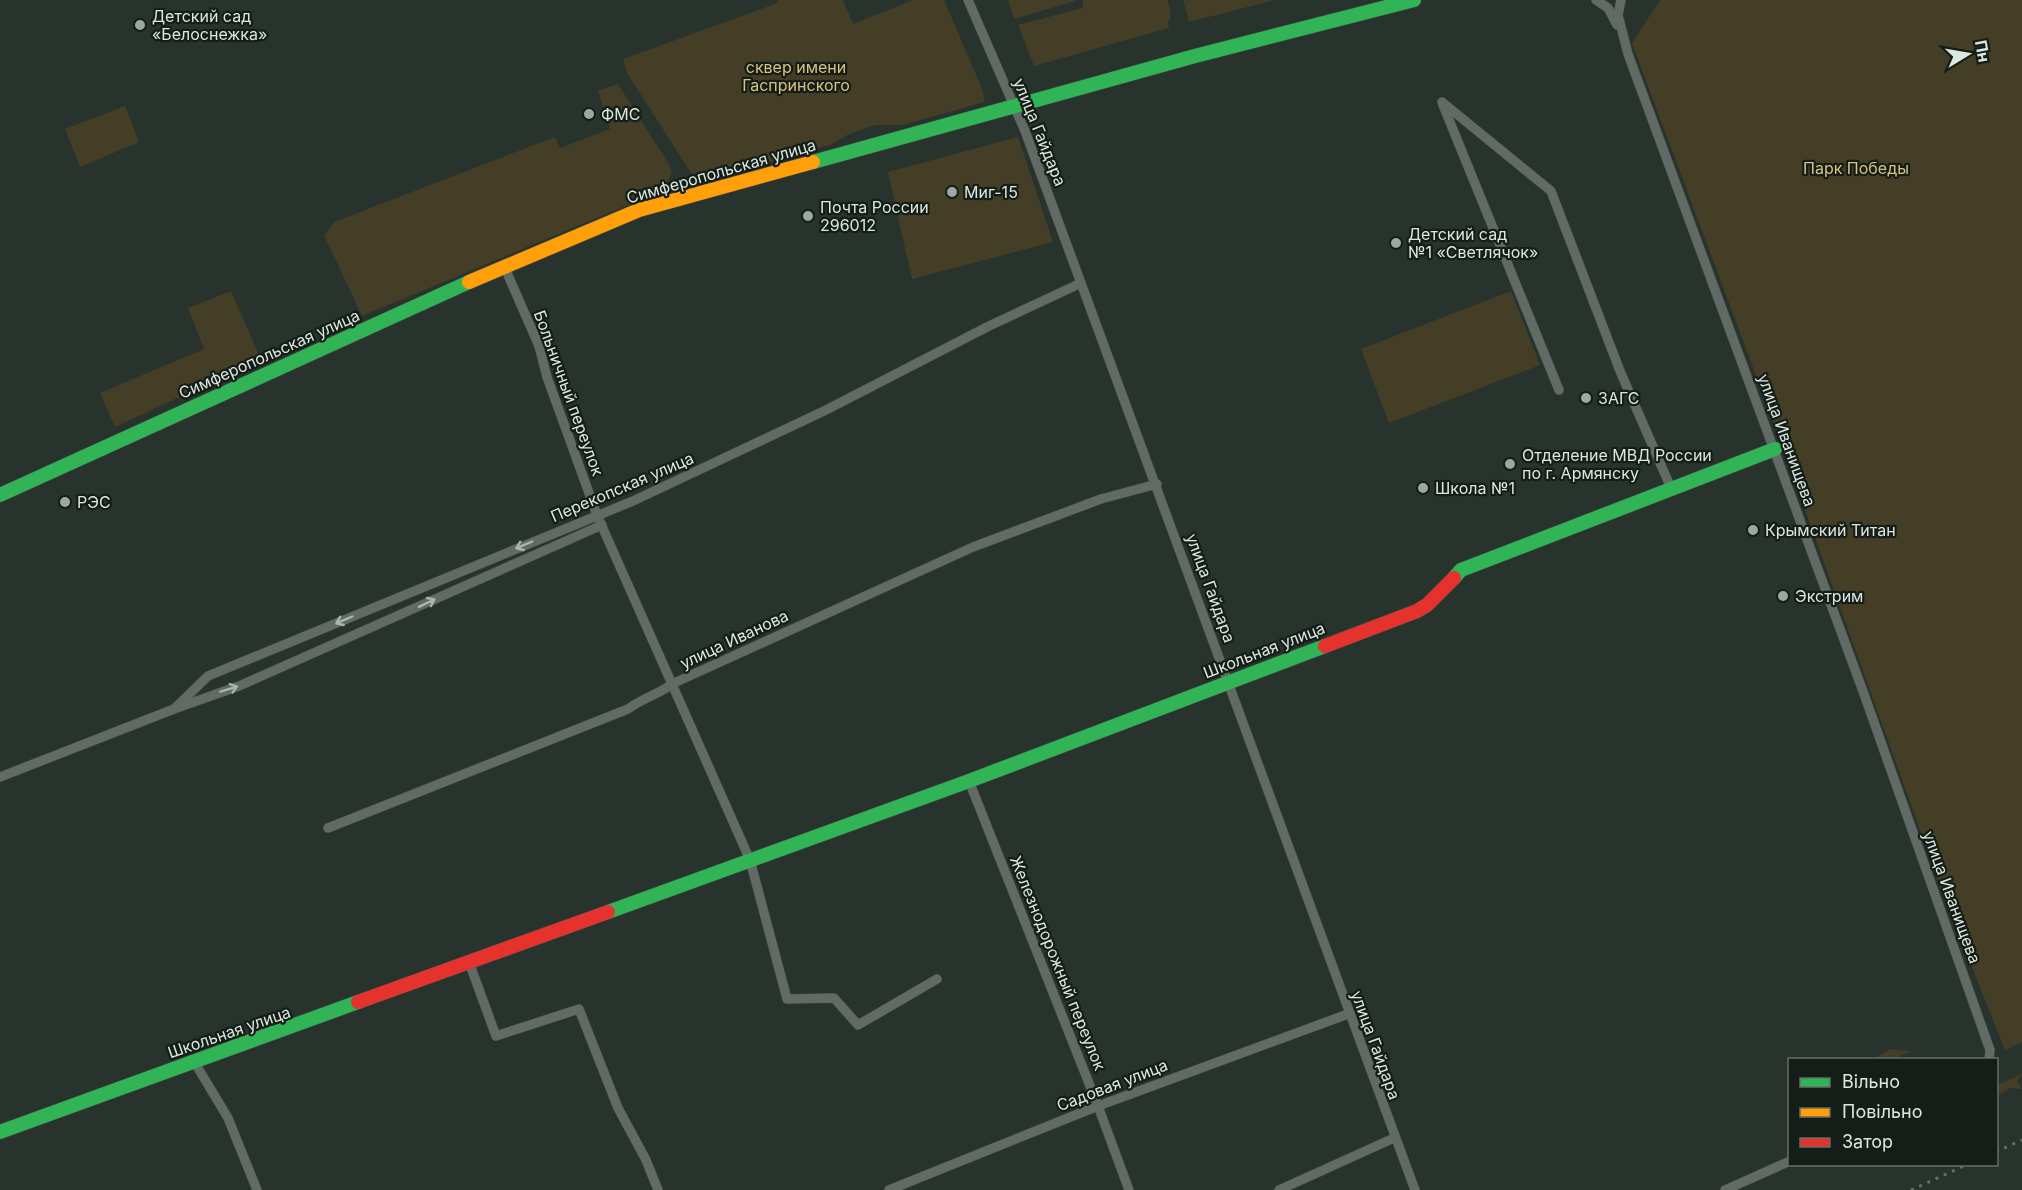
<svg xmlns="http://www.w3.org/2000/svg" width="2022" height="1190" font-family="Inter,sans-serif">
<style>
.green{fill:#443e27}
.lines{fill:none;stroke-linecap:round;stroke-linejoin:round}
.street-casing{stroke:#454f4a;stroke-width:10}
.fast-casing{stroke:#454f4a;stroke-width:15}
.slow-casing{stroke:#454f4a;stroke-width:15}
.jam-casing{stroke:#454f4a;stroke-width:15}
.street{stroke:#616a65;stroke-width:9}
.fast{stroke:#30b455;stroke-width:14}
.slow{stroke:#ff9f0a;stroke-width:14}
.jam{stroke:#e5322d;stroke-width:14}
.rail{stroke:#656e68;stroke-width:3;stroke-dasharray:3 6;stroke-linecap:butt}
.oneway{stroke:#aab5ae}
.poi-dot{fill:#9ca8a1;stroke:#141d17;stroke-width:2}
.labels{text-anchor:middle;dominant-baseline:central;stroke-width:4.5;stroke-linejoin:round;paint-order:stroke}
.poi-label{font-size:16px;fill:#dbe7df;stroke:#141d17;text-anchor:start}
.park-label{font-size:16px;fill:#d9c37e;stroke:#141d17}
.street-label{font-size:16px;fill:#dbe7df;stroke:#141d17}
</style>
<rect width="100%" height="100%" fill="#28332d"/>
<!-- green -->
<g class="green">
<polygon points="778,0 843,0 853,24 913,0 944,0 983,91 984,102 903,125 876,125 849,134 830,145 715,178 697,177 691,173 627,73 623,59 775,4"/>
<polygon points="1008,0 1074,0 1075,1 1014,19"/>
<polygon points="1083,0 1168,0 1171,17 1168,22 1169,28 1034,66 1018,25 1083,8"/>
<polygon points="1183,0 1275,0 1189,22"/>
<polygon points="1660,0 2022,0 2022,1042 2005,1050 1945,899 1773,421 1632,43"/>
<polygon points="618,84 670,166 672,172 664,190 362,316 324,235 334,222 555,137 560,148 610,129 598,90"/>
<polygon points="125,106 139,142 80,167 65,129"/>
<polygon points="1018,137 1053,242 912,279 888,172"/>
<polygon points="231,291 261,359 115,427 100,393 204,349 188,308"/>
<polygon points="1511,291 1540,365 1389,423 1361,349"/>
<polygon points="1890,1049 1912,1051 1893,1059 1874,1059"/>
<polygon points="2022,1074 2017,1081 2022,1089 2010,1088 1997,1096 1997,1085"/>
</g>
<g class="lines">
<defs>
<g id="street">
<polyline points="968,0 1025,131 1415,1190"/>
<polyline points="1596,0 1608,8 1617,25"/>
<polyline points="1621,0 1618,15 1628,54 1864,694 1990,1050 1989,1060"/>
<polyline points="1442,102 1551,191 1620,371 1671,488"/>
<polyline points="1443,105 1559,390"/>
<polyline points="504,266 539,346 547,377 597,515 750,860 787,999 834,998 858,1025 937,979"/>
<polyline points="174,709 208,676 633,501 826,410 989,326 1081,283"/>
<polyline points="0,777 174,709 239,686 602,525"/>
<polyline points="969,781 1098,1106 1129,1190"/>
<path d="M328,828L628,709C643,698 659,694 674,683L973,547L1101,499L1157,484"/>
<polyline points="469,962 496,1036 579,1009 618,1108 646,1160 658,1190"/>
<polyline points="195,1063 228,1118 257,1190"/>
<polyline points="889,1190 1098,1106 1348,1014"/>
<polyline points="1279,1190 1394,1138"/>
<polyline points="1725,1190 1790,1161"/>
</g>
<g id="fast">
<polyline points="813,162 1195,56 1414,0"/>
<polyline points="0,495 469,282"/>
<polyline points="1454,578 1461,570 1775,449"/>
<polyline points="608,912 969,781 1325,646"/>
<polyline points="0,1132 358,1002"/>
</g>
<polyline id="slow" points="469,282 639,210 813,162"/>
<g id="jam">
<polyline points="1325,646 1417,611 1427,605 1454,578"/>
<polyline points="358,1002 608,912"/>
</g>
</defs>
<!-- street casing -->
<use href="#street" class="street-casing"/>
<!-- fast casing -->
<use href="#fast" class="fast-casing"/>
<!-- slow casing -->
<use href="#slow" class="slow-casing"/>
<!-- jam casing -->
<use href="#jam" class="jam-casing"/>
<!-- street -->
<use href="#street" class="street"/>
<!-- fast -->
<use href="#fast" class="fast"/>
<!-- slow -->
<use href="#slow" class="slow"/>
<!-- jam -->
<use href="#jam" class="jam"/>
<!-- rail -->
<g class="rail">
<polyline points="1996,1152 2022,1140"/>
<polyline points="1911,1190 1968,1164"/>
</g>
</g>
<!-- one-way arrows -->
<defs><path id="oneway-shaft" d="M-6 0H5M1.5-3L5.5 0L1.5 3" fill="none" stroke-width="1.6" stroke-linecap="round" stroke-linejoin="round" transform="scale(1.5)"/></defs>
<g class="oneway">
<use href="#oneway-shaft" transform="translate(524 545) rotate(157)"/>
<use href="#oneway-shaft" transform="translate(427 603) rotate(-26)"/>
<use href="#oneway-shaft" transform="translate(344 620) rotate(157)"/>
<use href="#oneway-shaft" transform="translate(229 689) rotate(-17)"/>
</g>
<!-- markers -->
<g class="poi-dot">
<circle cx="140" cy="25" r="6"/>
<circle cx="589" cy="114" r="6"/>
<circle cx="952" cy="192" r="6"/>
<circle cx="808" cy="216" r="6"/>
<circle cx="1396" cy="243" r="6"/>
<circle cx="1586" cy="398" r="6"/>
<circle cx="1510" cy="464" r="6"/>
<circle cx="1423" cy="488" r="6"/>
<circle cx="65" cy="502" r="6"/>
<circle cx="1753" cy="530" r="6"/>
<circle cx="1783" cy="596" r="6"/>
</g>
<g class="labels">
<!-- poi labels -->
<g class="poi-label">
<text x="152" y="16">Детский сад<tspan x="152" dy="18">«Белоснежка»</tspan></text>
<text x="601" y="114">ФМС</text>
<text x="964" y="192">Миг-15</text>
<text x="820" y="207">Почта России<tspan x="820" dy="18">296012</tspan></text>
<text x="1408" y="234">Детский сад<tspan x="1408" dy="18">№1 «Светлячок»</tspan></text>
<text x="1598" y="398">ЗАГС</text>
<text x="1522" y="455">Отделение МВД России<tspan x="1522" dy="18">по г. Армянску</tspan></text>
<text x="1435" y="488">Школа №1</text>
<text x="77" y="502">РЭС</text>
<text x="1765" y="530">Крымский Титан</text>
<text x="1795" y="596">Экстрим</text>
</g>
<!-- park labels -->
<g class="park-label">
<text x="796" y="67">сквер имени<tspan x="796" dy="18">Гаспринского</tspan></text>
<text x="1856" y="168">Парк Победы</text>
</g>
<!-- street labels -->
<g class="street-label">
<text transform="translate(1040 132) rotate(68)">улица Гайдара</text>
<text transform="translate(721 171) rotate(-16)">Симферопольская улица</text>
<text transform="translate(269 354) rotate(-24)">Симферопольская улица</text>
<text transform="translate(569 393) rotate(70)">Больничный переулок</text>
<text transform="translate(1787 440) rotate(70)">улица Иванищева</text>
<text transform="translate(622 487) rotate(-23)">Перекопская улица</text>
<text transform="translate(1211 588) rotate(70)">улица Гайдара</text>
<text transform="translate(734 639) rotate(-25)">улица Иванова</text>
<text transform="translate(1264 650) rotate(-21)">Школьная улица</text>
<text transform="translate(1952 897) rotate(70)">улица Иванищева</text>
<text transform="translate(1058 963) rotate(68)">Железнодорожный переулок</text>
<text transform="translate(229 1032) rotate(-19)">Школьная улица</text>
<text transform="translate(1376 1045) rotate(70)">улица Гайдара</text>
<text transform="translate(1112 1085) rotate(-21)">Садовая улица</text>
</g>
</g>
<!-- legend -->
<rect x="1788" y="1058" width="210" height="108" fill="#141d17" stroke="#646e67" stroke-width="1.5"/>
<rect x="1800" y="1078" width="30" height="9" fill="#30b455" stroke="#646e67" stroke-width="1.5"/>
<text x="1842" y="1088" font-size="18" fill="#dbe7df">Вільно</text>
<rect x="1800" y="1108" width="30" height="9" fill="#ff9f0a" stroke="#646e67" stroke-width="1.5"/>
<text x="1842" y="1118" font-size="18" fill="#dbe7df">Повільно</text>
<rect x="1800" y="1138" width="30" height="9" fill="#e5322d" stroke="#646e67" stroke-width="1.5"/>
<text x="1842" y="1148" font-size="18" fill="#dbe7df">Затор</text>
<!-- north arrow -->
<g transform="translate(1968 54) rotate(79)" stroke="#141d17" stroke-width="4.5" paint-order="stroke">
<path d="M0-4.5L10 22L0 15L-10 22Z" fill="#dbe7df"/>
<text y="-9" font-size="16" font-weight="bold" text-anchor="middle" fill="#dbe7df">Пн</text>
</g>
</svg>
